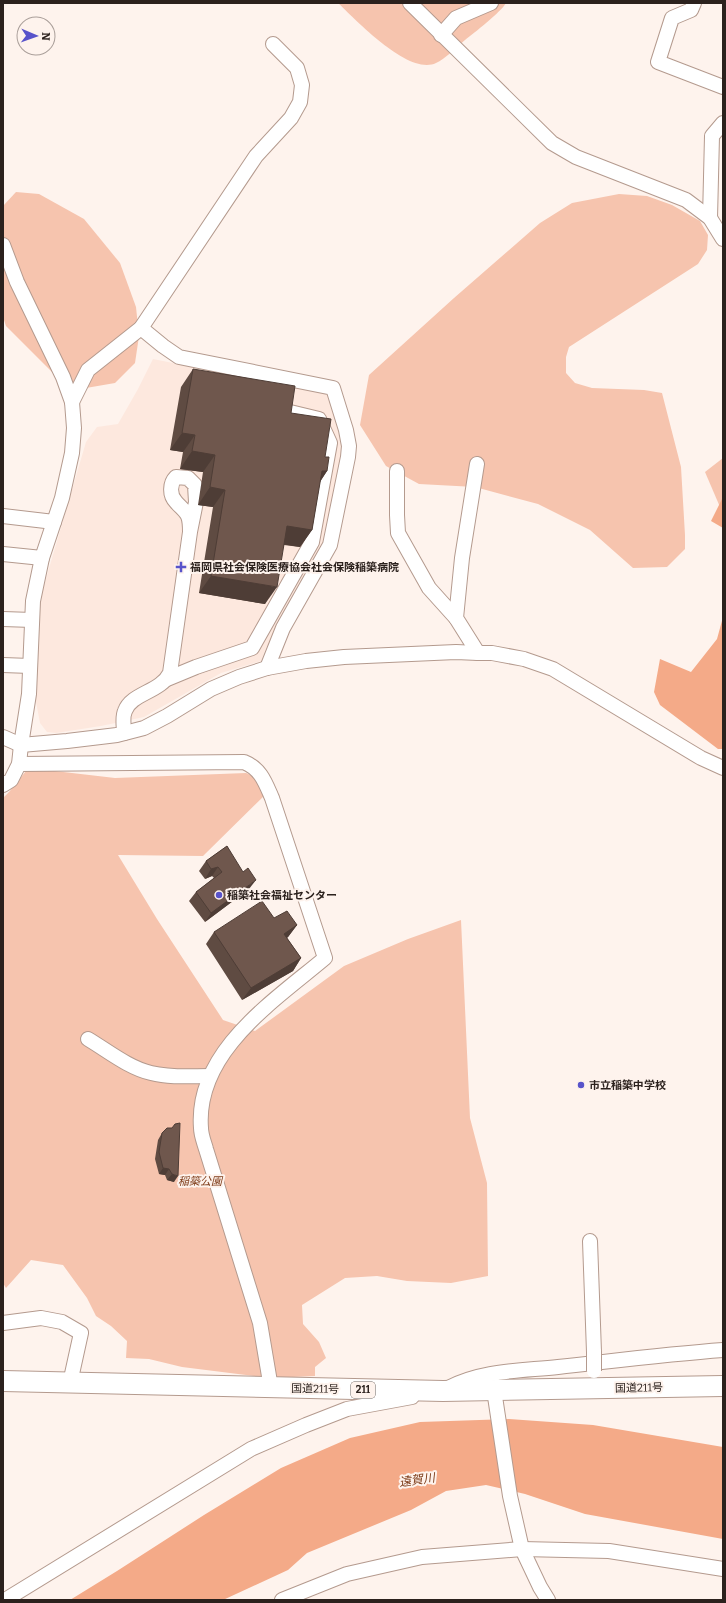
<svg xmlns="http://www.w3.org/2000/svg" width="726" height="1603" font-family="Bitter,'Noto Sans JP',serif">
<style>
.built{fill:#fde8de}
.green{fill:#f6c4ae}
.water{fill:#f4aa88}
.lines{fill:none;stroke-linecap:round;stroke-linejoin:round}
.minor-casing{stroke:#b49a8e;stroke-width:16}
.highway-casing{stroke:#b49a8e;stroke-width:22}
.minor{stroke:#fff;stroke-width:14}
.highway{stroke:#fff;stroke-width:20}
.minor-bridge-casing{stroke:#b49a8e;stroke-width:16;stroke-linecap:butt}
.minor-bridge{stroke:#fff;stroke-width:14}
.wall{fill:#5f4b42}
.shaded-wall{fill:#4e3d36}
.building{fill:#6f574d;stroke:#4e3d36}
.poi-dot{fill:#5853ca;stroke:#fef3ed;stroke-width:1.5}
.labels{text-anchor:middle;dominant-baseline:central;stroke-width:4;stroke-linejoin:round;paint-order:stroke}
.shield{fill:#fef3ed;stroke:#6a605b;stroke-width:1}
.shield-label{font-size:10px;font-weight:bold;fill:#2b211d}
.poi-label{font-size:11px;font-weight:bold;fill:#2b211d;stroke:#fef3ed;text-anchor:start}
.park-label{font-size:11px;font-style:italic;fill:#7f3d1a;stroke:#fef3ed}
.street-label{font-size:11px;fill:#2b211d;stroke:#fef3ed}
.water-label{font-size:12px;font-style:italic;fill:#7c3a17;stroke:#fef3ed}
</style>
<rect width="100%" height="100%" fill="#fef3ed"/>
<!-- built -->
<polygon class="built" points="153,359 327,394 344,447 325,546 265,650 261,661 221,673 144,717 101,726 56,733 47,732 40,723 36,702 39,612 43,589 86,442 97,427 118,424 138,389"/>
<!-- green -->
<g class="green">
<path d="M338,3H506C501,12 474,33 465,40C457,47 445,59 436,63C409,76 357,21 338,3Z"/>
<polygon points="16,192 39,194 84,219 120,263 136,307 139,336 135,363 115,383 86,388 59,379 6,326 3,317 3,206"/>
<polygon points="619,194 647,196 672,205 700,221 708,235 707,250 698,264 569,347 566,357 566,373 575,383 592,388 644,390 662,393 681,467 685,535 685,549 667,567 633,568 590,530 538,504 475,487 419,484 386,466 360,425 369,375 454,298 540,223 572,203"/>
<polygon points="723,458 723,514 705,472"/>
<path d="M29,768L115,778L246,773L258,778L266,794L203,856L118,855L157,919L223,1020L255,1031L344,966L408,939L461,920L470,1118L487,1183L488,1276L451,1283L407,1281L377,1276L345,1278L302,1305L303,1324L319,1342L326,1358L315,1367V1376L271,1378L182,1367L149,1359L126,1358L127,1341L111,1326L96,1316L87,1298L63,1265L31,1260L6,1288L3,1283V798C13,789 19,778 29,768Z"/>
</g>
<!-- water -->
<g class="water">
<polygon points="722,499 723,499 723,528 711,521"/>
<polygon points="723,617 723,749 718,749 660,705 654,692 660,659 691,672 717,639"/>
<polygon points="509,1419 593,1425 723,1447 723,1539 585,1514 525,1494 486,1485 446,1491 411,1510 307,1553 288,1570 223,1600 70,1600 117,1571 204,1515 281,1468 350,1438 420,1422"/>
</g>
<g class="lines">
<defs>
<g id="minor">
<polyline points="410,3 552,143 576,157 686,200 710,218 723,239"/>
<polyline points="694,3 691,10 672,18 658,62 723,87"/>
<polyline points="441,35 456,18 491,3"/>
<polyline points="710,218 712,136 723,123"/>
<polyline points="3,245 17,282 63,377 72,402 74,428 72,453 62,498 42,558 33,601 29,694 21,745 19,764 11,780 3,785"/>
<polyline points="141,328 163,346 179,357 333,388 346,430 349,446 348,457 330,545 283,628 267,668"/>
<polyline points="72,402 88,370 141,328 256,156 291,118 300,102 302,85 297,68 273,44"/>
<polyline points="477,464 462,558 456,618 478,653"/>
<polyline points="397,471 397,515 398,533 429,588 456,618"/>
<polyline points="3,516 54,522"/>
<polyline points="3,554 42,558"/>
<polyline points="3,619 32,620"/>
<polyline points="3,665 30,666"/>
<polyline points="167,679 196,667 252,648 312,542 330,443 319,419 290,412"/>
<path d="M124,733C124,726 122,717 125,711C131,693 161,692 170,673L190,532C190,527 190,521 188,516C185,510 180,507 176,502C169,495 170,483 176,477L188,478L195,485L196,502L190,532"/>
<polyline points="3,737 21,745 67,741 117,735 144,728 167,716 211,689 239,677 267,668 306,661 344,657 456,652 478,653 492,653 524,659 553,669 701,758 723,768"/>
<path d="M19,764L244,762C261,769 265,782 272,798L325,958C274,1001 195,1052 201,1128C201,1135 204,1142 206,1149L260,1323L271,1388"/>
<path d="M88,1039C108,1051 129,1068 151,1073C171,1078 191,1076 210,1076"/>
<polyline points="590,1241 594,1352"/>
<polyline points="3,1323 41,1318 62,1322 81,1333 70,1383"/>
<path d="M448,1388C482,1370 521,1371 558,1367C613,1361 668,1354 723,1350"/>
<polyline points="494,1390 510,1496 522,1549 540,1587 548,1600"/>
<polyline points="5,1600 251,1449 306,1425 347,1409 412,1397"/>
<polyline points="282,1600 347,1574 422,1557 522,1549 609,1551 723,1569"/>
</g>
<polyline id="highway" points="3,1381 443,1391 723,1386"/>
</defs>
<!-- minor casing -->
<use href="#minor" class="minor-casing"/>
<!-- highway casing -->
<use href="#highway" class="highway-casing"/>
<!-- minor -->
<use href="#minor" class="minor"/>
<!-- highway -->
<use href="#highway" class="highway"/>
<defs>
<polyline id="minor-bridge" points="594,1352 594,1371"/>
</defs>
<!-- minor-bridge casing -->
<use href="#minor-bridge" class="minor-bridge-casing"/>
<!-- minor-bridge -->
<use href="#minor-bridge" class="minor-bridge"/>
</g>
<!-- wall -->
<g class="wall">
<polygon points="193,369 291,413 325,457 327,471 320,482 312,530 300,547 284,545 265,604 199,593 213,507 198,505 203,472 180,469 183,452 170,450 181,387"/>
<polygon points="227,846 249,889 205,922 189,901 196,892 214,878 212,876 205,879 199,871 206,861"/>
<polygon points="274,918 297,925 288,937 287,938 301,958 293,971 242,1000 206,944 214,932"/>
<polygon points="172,1128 174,1182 167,1180 165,1175 159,1174 155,1159 158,1140 162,1133"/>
</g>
<!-- shaded-wall -->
<g class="shaded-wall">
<polygon points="182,433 195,435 183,452 170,450"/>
<polygon points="192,451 215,455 203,472 180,469"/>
<polygon points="322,471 327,471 315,489"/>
<polygon points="210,487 225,490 213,507 198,505"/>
<polygon points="287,526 312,530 300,547 275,543"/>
<polygon points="211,576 277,587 265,604 199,593"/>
<polygon points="218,867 212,876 205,879 211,869"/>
<polygon points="256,880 249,889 205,922 211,913"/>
<polygon points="297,925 288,937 275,946 284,934"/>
<polygon points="301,958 293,971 242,1000 251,988"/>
<polygon points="163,1168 169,1169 165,1175 159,1174"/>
<polygon points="172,1174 178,1176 174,1182 167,1180"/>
</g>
<!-- building -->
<g class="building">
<polygon points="193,369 295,386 291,413 331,419 325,457 329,457 327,471 322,471 312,530 287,526 277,587 211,576 225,490 210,487 215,455 192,451 195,435 182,433"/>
<polygon points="227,846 243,872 248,868 256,880 211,913 196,892 222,872 218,867 211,869 206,861"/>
<polygon points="262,901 274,918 287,911 297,925 284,934 301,958 251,988 214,932"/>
<polygon points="180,1123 178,1176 172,1174 169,1169 163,1168 159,1152 162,1133 167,1128 172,1128 175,1124"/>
</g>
<!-- markers -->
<g class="poi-dot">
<path d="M179 561h4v4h4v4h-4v4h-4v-4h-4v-4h4z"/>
<circle cx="219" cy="895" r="4"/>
<circle cx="581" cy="1085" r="4"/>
</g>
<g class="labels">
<!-- shield labels -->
<rect class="shield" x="351" y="1382" width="24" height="16" rx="3"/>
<g class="shield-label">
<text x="363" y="1390">211</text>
</g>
<!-- poi labels -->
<g class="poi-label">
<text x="190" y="567">福岡県社会保険医療協会社会保険稲築病院</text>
<text x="227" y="895">稲築社会福祉センター</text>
<text x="589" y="1085">市立稲築中学校</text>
</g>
<!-- park labels -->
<g class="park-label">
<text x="200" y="1181">稲築公園</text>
</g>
<!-- street labels -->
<g class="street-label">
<text transform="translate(639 1388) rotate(-1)">国道211号</text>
<text transform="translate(315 1389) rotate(1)">国道211号</text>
</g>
<!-- water labels -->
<g class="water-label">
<text transform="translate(417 1480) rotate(-8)">遠賀川</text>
</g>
</g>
<!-- border -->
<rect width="726" height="1603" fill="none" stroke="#2b211d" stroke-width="8"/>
<!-- north arrow -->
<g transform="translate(36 36) rotate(92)"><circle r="19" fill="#fef3ed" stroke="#aa9f9a"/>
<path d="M0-3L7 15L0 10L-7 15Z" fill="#5853ca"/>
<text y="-6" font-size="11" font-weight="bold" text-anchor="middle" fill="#2b211d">N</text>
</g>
</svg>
